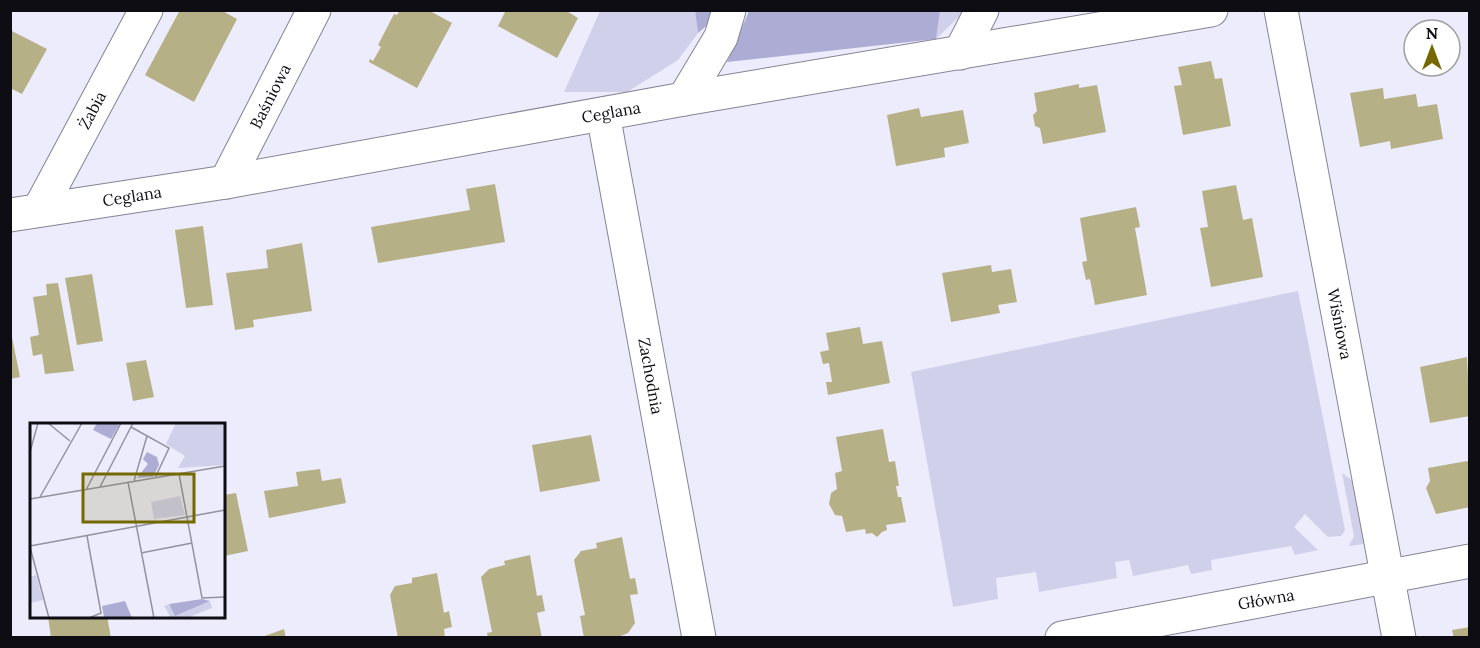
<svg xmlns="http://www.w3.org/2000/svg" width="1480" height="648" font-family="Lora,serif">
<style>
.green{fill:#d1d0eb}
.forest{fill:#adacd4}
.building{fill:#b6b087}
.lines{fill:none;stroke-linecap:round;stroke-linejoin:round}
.street-casing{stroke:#848495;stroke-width:35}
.street{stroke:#fff;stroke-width:33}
.labels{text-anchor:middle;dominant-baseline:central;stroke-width:4.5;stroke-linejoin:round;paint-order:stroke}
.street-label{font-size:16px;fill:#0e0d14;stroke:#fff}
.inset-road{fill:none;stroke:#93939f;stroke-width:1.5}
.view{fill:#756800;fill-opacity:0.15;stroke:#756800;stroke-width:3}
.inset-edge{fill:none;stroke:#0e0d14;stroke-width:3}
</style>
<rect width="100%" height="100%" fill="#ececfc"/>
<!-- green -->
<g class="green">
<polygon points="600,11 695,11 698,33 678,60 627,92 564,92"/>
<polygon points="940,11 965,11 936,39"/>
<polygon points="1298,291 1345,530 1341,536 1328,537 1305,514 1294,527 1318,550 1295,555 1291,546 1211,560 1212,570 1191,574 1188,565 1133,576 1129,560 1115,562 1117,578 1039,592 1036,572 996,578 998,599 953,607 911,372"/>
<polygon points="1342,473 1357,484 1365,539 1364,544 1349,546 1354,536"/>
</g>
<!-- forest -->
<g class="forest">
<polygon points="695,11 717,11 716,18 698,33"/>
<polygon points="749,11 940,11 936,39 727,62"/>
</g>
<!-- building -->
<g class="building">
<polygon points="180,10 221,10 237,19 194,102 145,75"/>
<polygon points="400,10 428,10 452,23 417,88 369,62 370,59 373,61 381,47 378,45 394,14 397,15"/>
<polygon points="506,10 565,10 578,18 557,58 498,26"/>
<polygon points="10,30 47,49 22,94 10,88"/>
<polygon points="1211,61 1215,79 1222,78 1231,126 1183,135 1174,86 1182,85 1178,67"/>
<polygon points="1079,84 1079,88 1097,85 1106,132 1043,144 1040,128 1035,126 1033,115 1037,111 1034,93"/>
<polygon points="1383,88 1384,99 1416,94 1418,107 1437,104 1443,139 1391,149 1390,141 1360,147 1350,93"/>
<polygon points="919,108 921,117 963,110 969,143 944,148 945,157 896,166 887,115"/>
<polygon points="495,184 505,242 378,263 371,227 470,210 466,189"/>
<polygon points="1236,185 1243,220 1252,218 1263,277 1211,287 1200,228 1208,227 1202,191"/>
<polygon points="1136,207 1140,227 1135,228 1147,295 1095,305 1090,279 1086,280 1082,262 1087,261 1080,218"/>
<polygon points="203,226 213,305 186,308 175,230"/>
<polygon points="302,243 312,311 253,320 254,327 235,330 226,273 268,268 266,250"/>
<polygon points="991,265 992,272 1011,269 1017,302 998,305 1000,313 951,322 942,273"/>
<polygon points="92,274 103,341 77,345 65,278"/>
<polygon points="58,283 74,371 45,374 42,354 33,356 30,337 39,335 33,297 47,295 46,284"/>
<polygon points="10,327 20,377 10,379"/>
<polygon points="860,327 863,344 882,341 890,383 828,395 826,382 832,382 829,363 823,364 820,352 829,350 826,333"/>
<polygon points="1467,357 1470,416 1430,423 1420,367"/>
<polygon points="146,360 154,397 133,401 126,363"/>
<polygon points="883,429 889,462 895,461 899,486 896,486 898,497 901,497 906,522 886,525 887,530 882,532 877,537 872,533 866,534 865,529 846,532 842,516 835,515 829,504 831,493 837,489 835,473 842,471 836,437"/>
<polygon points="591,435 600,481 540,492 532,445"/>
<polygon points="1467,461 1470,462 1470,507 1436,514 1426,488 1430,481 1428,468"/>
<polygon points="320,469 322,481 341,478 346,503 269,518 264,491 298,486 296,472"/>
<polygon points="236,493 248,551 224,556 224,495"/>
<polygon points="622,537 630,579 635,578 638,594 630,595 635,623 628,633 616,638 584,638 580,616 585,615 574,560 581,551 597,548 596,543"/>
<polygon points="530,555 537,596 542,595 545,611 537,613 542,638 488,638 487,633 492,632 481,577 489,569 505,565 504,561"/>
<polygon points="437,573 444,613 449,611 452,627 444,629 445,638 398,638 390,595 395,586 412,583 412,578"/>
<polygon points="48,616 107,616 111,638 51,638"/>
<polygon points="1470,627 1470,638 1454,638 1452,630"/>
<polygon points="284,629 286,638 262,638 262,637"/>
</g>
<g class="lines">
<defs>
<g id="street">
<polyline points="1281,10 1399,638"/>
<polyline points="960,53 982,10"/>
<polyline points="684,99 721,37 729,10"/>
<polyline points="603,114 699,638"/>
<polyline points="226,182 314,10"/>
<polyline points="39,210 146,10"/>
<polyline points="10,215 226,182 684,99 1211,10"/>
<polyline points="1062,638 1470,561"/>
</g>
</defs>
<!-- street casing -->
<use href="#street" class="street-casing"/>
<!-- street -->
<use href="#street" class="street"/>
</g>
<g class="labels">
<!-- street labels -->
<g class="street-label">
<text transform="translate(270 96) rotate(-63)">Baśniowa</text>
<text transform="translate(92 110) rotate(-62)">Żabia</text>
<text transform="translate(611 112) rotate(-10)">Ceglana</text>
<text transform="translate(132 196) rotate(-9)">Ceglana</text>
<text transform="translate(1340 324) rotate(79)">Wiśniowa</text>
<text transform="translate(651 376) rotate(80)">Zachodnia</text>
<text transform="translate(1266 599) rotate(-10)">Główna</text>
</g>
</g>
<!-- overview -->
<g transform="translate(30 423)">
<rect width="195" height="195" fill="#ececfc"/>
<path d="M146,0H195V42L148,45L155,33L136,21ZM150,73L155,92L124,96L121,79ZM6,152L13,177L0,180V154ZM180,178L182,185L157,195H141L134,183L139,181L145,193Z" fill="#d1d0eb"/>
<path d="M67,0H86L89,2L81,16L63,7ZM117,29L127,34L129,42L123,54L107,55L118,41L113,36ZM172,176L180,178L145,193L139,181ZM95,178L102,195H67L74,194L72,183Z" fill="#adacd4"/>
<path class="inset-road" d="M18,0L40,18M101,4L139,25L125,55M0,29L8,0M149,51L172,175L195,174M104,58L117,13M98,59L124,195M70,64L103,0M56,67L91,0M10,74L52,0M0,76L195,43M57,113L71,190L59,195M0,123L195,87M0,124L19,195M111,130L162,120"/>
<path class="view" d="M53,51H164V99H53Z"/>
<rect width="195" height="195" class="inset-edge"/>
</g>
<!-- border -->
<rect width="1480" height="648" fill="none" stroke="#0e0d14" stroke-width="24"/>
<!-- north arrow -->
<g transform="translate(1432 48)"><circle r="28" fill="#ffffff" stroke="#9f9ea1" stroke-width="1.5"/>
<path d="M0-4.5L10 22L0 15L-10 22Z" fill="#756800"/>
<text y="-9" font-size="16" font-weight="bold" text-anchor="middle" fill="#0e0d14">N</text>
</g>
</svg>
